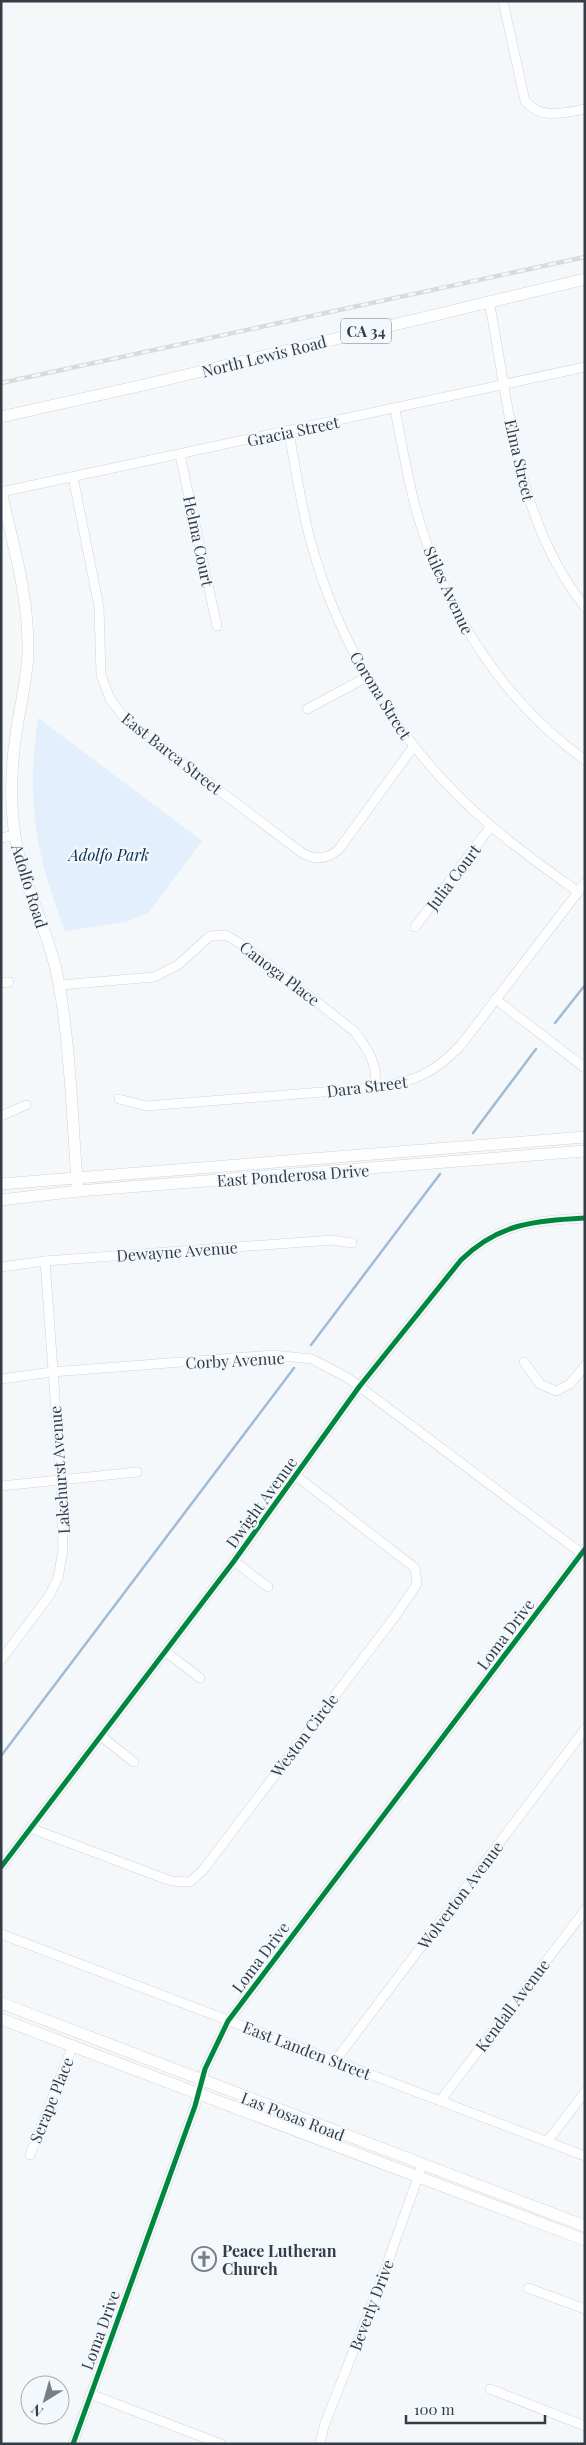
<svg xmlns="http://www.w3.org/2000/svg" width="586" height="2445" font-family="'Playfair Display',serif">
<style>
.green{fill:#e3effc}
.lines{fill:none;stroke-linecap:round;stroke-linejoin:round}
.stream{stroke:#a2bbd4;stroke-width:2.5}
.minor-casing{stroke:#ced4d9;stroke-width:10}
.major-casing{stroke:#ced4d9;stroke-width:12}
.minor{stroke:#fefefe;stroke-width:9}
.major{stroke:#fefefe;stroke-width:11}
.rail-casing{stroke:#d9dadc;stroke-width:4.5}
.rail{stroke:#f3f8fd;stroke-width:2.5;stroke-dasharray:8;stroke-linecap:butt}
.cycleway-casing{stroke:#f3f8fd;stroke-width:8}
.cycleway{stroke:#00873e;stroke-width:5}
.labels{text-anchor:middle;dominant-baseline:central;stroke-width:4.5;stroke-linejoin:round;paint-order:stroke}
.shield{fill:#f3f8fd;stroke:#6d757e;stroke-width:1}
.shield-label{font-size:15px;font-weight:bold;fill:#343d47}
.street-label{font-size:16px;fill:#343d47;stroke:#f3f8fd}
.park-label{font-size:16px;font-style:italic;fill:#052d4f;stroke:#f3f8fd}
.poi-label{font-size:16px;font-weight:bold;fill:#343d47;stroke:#f3f8fd;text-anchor:start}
</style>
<rect width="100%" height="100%" fill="#f5f8fb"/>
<!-- green -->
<path class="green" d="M38,718L202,841L148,913L126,922L65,931C35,852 26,803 38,718Z"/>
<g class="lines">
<!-- stream -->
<g class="stream">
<polyline points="555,1023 585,985"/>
<polyline points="473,1133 536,1049"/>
<polyline points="311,1345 440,1174"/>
<polyline points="1,1756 294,1368"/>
</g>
<defs>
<g id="minor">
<path d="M503,1L525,101C541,120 563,113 585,109"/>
<path d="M489,301C510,407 515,519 585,607"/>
<path d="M395,409C401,441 407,474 415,506C443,607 500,699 585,760"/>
<path d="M289,432C295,468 301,504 310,539C340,651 403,751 491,826C518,849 549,871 578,892"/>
<polyline points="180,455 217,626"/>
<path d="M73,477L99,607L101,675L110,699L126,720L302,853C315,860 327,860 339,849L414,746"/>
<polyline points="1,492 585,367"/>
<polyline points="307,709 367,677"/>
<polyline points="1,838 15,835"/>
<polyline points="415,927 491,826"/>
<polyline points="1,983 9,982"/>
<path d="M60,985L154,977L178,965L210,936L226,935L246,947L354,1031C365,1045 383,1070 372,1088"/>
<polyline points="495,999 585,1068"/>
<path d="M119,1099L146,1106L372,1088C412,1082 433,1075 461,1045L585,883"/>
<polyline points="1,1116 26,1105"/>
<polyline points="1,1267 45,1261 332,1240 352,1243"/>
<polyline points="524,1362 540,1384 556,1391 570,1384 585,1366"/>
<polyline points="1,1379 52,1372 273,1355 312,1359 348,1378 585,1556"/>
<polyline points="1,1486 137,1472"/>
<polyline points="234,1561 268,1587"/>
<polyline points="166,1652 200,1678"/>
<polyline points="1,1660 49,1596 58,1578 63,1550 61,1479 45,1261"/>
<polyline points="102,1737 134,1762"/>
<polyline points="30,1828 171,1881 190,1882 203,1870 396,1615 417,1584 415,1568 295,1475"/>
<path d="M1,1867L234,1561L359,1387L461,1260C499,1223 534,1221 585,1218"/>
<polyline points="1,1934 585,2156"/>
<polyline points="335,2061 585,1729"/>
<polyline points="440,2101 585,1910"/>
<polyline points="547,2142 585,2092"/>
<polyline points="30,2155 73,2045"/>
<polyline points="528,2288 585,2309"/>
<polyline points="490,2389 585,2426"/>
<polyline points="90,2394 221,2444"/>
<polyline points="73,2444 195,2106 205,2069 228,2021 585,1549"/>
<polyline points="320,2444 324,2426 382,2278 422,2166"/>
</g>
<g id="major">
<polyline points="1,417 148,384 585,279"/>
<path d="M1,492C13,544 29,597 28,652C27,680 20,706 16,734C11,767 10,803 15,836C23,887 50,933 59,984C71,1052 72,1123 78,1191"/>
<polyline points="1,1184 585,1137"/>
<polyline points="1,1200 78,1191 585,1151"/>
<polyline points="1,2003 585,2226"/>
<polyline points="1,2019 585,2240"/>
</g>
</defs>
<!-- minor casing -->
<use href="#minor" class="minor-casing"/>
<!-- major casing -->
<use href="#major" class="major-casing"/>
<!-- minor -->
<use href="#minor" class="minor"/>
<!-- major -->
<use href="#major" class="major"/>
<defs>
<polyline id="rail" points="1,383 585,257"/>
</defs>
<!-- rail casing -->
<use href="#rail" class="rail-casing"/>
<!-- rail -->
<use href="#rail" class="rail"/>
<defs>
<g id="cycleway">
<path d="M1,1867L234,1561L359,1387L461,1260C499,1223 534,1221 585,1218"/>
<polyline points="73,2444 195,2106 205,2069 228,2021 585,1549"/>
</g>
</defs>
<!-- cycleway casing -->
<use href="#cycleway" class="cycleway-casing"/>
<!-- cycleway -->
<use href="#cycleway" class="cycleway"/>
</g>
<!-- icons -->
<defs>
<symbol id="church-ring" viewBox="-11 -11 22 22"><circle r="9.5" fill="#f3f8fd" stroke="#787e86" stroke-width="1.5"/><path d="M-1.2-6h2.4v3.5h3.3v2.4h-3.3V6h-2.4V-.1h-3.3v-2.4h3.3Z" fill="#787e86"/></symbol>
</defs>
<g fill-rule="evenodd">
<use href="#church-ring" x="190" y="2245" width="28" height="28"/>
</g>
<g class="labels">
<!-- shield labels -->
<rect class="shield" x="341" y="318.5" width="50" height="25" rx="4"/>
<g class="shield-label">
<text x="366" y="331">CA 34</text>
</g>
<!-- street labels -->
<g class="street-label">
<text transform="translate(264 356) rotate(-14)">North Lewis Road</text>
<text transform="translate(293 431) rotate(-12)">Gracia Street</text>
<text transform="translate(520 460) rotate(77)">Elma Street</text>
<text transform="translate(199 541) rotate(78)">Helma Court</text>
<text transform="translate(449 590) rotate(65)">Stiles Avenue</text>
<text transform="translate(381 695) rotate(58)">Corona Street</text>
<text transform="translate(172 753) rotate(38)">East Barca Street</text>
<text transform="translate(453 877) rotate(-53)">Julia Court</text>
<text transform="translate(30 886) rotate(73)">Adolfo Road</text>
<text transform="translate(280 973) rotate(37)">Canoga Place</text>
<text transform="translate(367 1086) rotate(-7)">Dara Street</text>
<text transform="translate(293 1175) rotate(-4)">East Ponderosa Drive</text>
<text transform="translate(177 1251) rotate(-4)">Dewayne Avenue</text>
<text transform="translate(235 1360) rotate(-3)">Corby Avenue</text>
<text transform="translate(59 1470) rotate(-94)">Lakehurst Avenue</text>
<text transform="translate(261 1502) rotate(-54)">Dwight Avenue</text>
<text transform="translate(505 1634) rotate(-53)">Loma Drive</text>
<text transform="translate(304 1735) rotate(-53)">Weston Circle</text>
<text transform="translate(460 1895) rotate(-53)">Wolverton Avenue</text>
<text transform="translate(260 1957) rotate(-53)">Loma Drive</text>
<text transform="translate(512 2005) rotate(-53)">Kendall Avenue</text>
<text transform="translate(307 2050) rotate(21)">East Landen Street</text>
<text transform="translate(51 2100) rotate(-68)">Serape Place</text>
<text transform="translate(293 2116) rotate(21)">Las Posas Road</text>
<text transform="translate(371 2305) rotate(-69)">Beverly Drive</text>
<text transform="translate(100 2330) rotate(-70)">Loma Drive</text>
</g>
<!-- park labels -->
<g class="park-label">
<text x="109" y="854">Adolfo Park</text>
</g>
<!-- poi labels -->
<g class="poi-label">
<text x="222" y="2250">Peace Lutheran<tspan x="222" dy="18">Church</tspan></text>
</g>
</g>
<!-- border -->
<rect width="586" height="2445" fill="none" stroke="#343d47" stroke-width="5"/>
<!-- north arrow -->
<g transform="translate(45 2400) rotate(217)"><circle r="24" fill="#f3f8fd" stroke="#a7adb4"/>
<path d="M0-4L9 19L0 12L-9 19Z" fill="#787e86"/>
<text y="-8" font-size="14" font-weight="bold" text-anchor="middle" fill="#343d47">N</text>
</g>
<!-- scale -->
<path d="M406 2415v8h139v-8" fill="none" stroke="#343d47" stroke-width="2.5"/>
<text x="414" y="2415" font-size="15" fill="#343d47" stroke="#f3f8fd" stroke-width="4" paint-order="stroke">100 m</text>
</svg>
